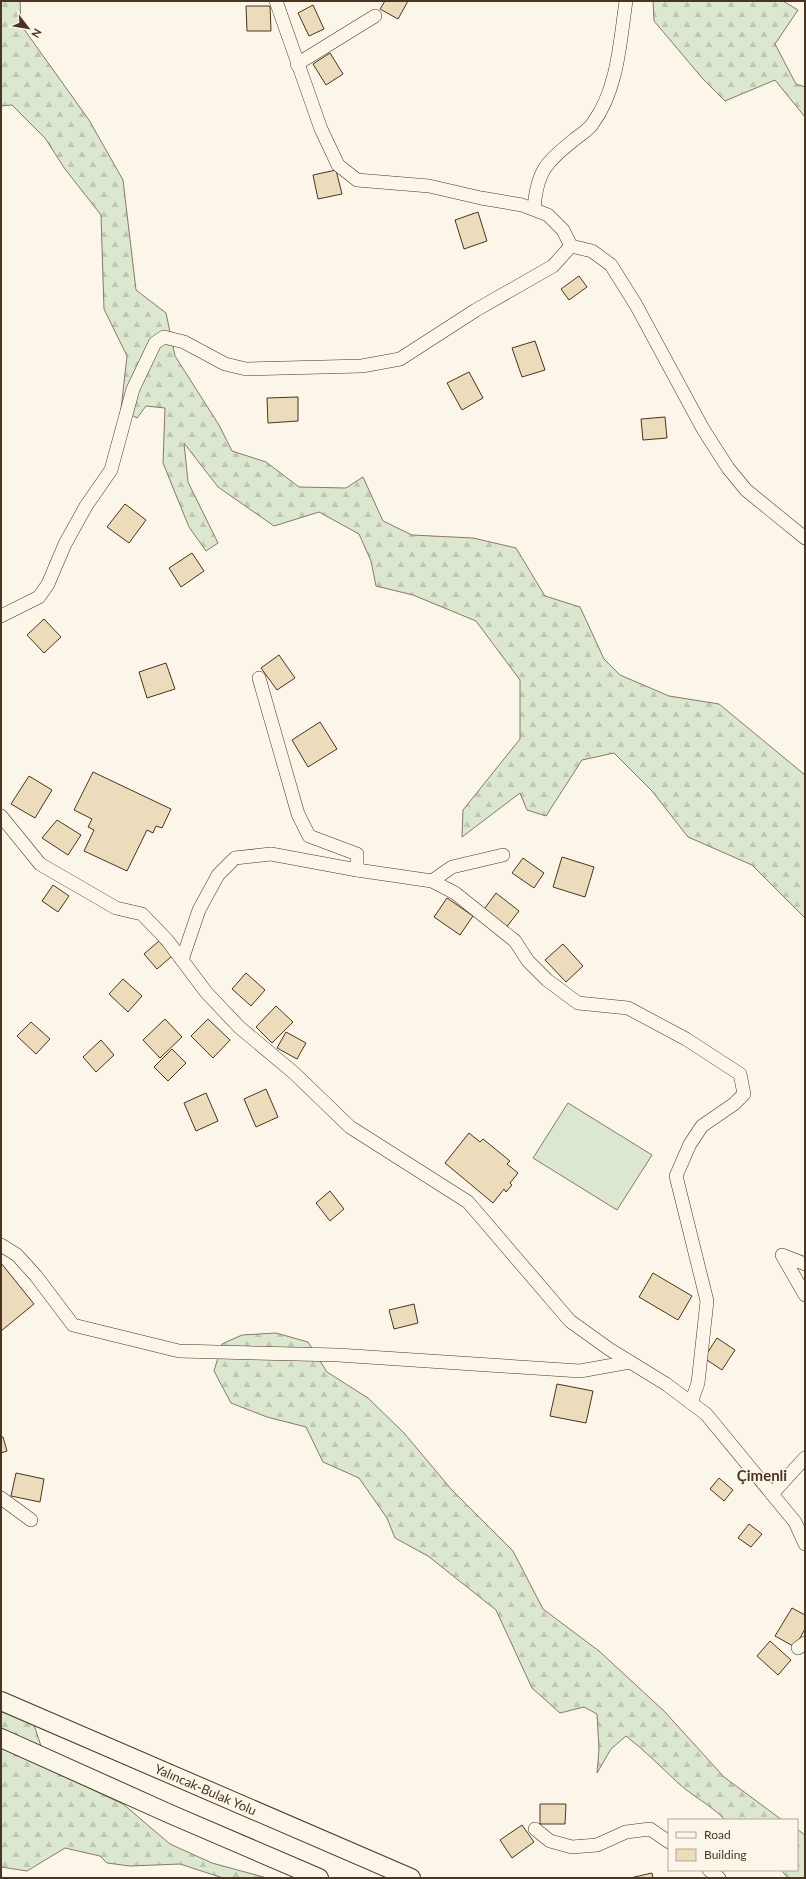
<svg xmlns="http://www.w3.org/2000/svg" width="806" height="1879" font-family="Lato,sans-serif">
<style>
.forest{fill:url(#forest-firs);stroke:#887966}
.garden{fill:#dce7d0;stroke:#887966}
.building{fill:#ecdcbc;stroke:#4a3520}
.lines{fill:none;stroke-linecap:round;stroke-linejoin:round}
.street-casing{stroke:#4a3520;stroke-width:14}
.secondary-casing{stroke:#4a3520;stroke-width:20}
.street{stroke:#fbf6e9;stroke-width:13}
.secondary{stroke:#fbf6e9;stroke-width:18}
.labels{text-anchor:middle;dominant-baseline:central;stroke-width:3;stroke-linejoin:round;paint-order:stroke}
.street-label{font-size:13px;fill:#4a3520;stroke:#fbf6e9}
.quarter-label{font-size:15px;font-weight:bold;fill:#4a3520;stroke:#fbf6e9}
</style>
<defs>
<pattern id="forest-firs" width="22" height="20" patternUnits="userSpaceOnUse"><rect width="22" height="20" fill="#dce7d0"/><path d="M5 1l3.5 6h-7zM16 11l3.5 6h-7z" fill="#bec7b2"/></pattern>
</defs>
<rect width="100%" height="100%" fill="#fbf6e9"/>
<!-- forest -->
<g class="forest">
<polygon points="1,1 20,1 21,25 89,120 123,180 136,290 166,313 175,356 219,425 232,451 266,462 299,487 346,488 363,477 383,521 412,535 473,538 516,548 545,596 580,607 604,659 620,675 669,696 719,704 805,775 805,918 752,865 688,837 652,791 614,753 582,760 546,816 527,810 520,793 462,837 463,810 520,739 520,680 476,621 413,595 376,586 371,561 359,534 319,512 274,526 218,487 184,443 188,482 218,543 206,551 189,527 163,463 165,408 146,406 137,418 121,409 127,356 104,309 101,215 65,169 45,138 12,105 1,106"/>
<polygon points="653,1 783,1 798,10 775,44 796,84 805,87 805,117 775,80 725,101 703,79 654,21"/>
<path d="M276,1333L308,1342L327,1372L368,1398L404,1433L451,1489L513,1551L543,1609L599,1651L664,1711L724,1777L782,1820H725C711,1805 692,1796 677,1782C660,1766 644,1750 626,1736L611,1749L597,1773L599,1749L597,1714L584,1707L560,1713L532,1688L496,1610L428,1556L395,1538L387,1518L359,1478L323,1462L306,1427L267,1417L231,1403L214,1371L222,1344L242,1335Z"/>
<polygon points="1,1700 32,1719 47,1764 74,1781 123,1804 170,1844 212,1863 267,1878 223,1878 180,1864 130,1866 107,1863 100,1856 65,1848 27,1871 1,1867"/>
<polygon points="797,1829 805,1835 805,1878 788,1878 781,1870 797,1870"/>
</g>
<!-- garden -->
<polygon class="garden" points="568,1103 652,1155 617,1210 533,1158"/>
<!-- building -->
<g class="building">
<polygon points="385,1 408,1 398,19 380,9"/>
<polygon points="313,5 324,29 309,36 298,13"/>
<polygon points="246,6 270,6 271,31 247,31"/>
<polygon points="330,53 343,74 326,85 313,64"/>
<polygon points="336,170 342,194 318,199 313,175"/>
<polygon points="478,212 487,241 464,249 455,220"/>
<polygon points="579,276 587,287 569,300 561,289"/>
<polygon points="535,341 545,370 522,377 512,348"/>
<polygon points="469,372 483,398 462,410 447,383"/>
<polygon points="298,397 298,421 268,423 267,398"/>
<polygon points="665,417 667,438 643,440 641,419"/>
<polygon points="125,504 146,520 129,543 107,527"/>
<polygon points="192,553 204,571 181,587 169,568"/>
<polygon points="44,619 61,637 44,653 27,635"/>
<polygon points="279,655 295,678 277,690 261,668"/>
<polygon points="166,663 175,689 147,698 139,672"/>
<polygon points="320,722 337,749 308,767 292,740"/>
<polygon points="93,772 171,809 162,828 156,826 153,833 147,830 127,871 84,851 94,830 88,827 92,819 74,810"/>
<polygon points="29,776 52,790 35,818 11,804"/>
<polygon points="57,820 81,835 68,855 42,838"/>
<polygon points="562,857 594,867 585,897 553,887"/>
<polygon points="523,858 544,873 534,888 512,873"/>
<polygon points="53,885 69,896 58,912 42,901"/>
<polygon points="496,893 519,911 505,929 482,912"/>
<polygon points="447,898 473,916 460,935 434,917"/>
<polygon points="159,941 172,956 157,969 144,954"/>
<polygon points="563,944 583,966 566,982 545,960"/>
<polygon points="246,973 265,990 251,1006 232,989"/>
<polygon points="123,979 142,996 128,1012 109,994"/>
<polygon points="276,1006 293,1022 272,1043 256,1027"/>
<polygon points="165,1019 182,1037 160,1058 143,1040"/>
<polygon points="208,1019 230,1040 213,1058 191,1036"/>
<polygon points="31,1022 50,1039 36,1054 17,1036"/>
<polygon points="286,1032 306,1043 297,1059 277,1048"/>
<polygon points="101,1040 114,1055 96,1072 83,1057"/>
<polygon points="172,1049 186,1063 168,1081 154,1067"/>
<polygon points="266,1089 278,1117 256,1127 244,1099"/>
<polygon points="206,1093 218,1121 196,1131 184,1103"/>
<polygon points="469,1133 480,1142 483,1139 510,1161 507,1164 518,1173 510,1183 512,1185 506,1192 504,1189 493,1203 445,1163"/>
<polygon points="330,1191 344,1209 330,1221 316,1203"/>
<polygon points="1,1263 34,1304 1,1331"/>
<polygon points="653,1273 692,1296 678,1320 639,1297"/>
<polygon points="414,1304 418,1323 394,1329 389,1310"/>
<polygon points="717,1338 735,1350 722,1370 704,1358"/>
<polygon points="557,1384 593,1391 586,1423 550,1416"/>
<polygon points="1,1437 3,1437 7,1451 1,1453"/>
<polygon points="16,1473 44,1479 40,1502 11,1496"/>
<polygon points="719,1478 733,1490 724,1501 710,1489"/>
<polygon points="749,1524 762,1534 751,1547 738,1538"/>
<polygon points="792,1608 805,1615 805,1629 795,1647 775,1636"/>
<polygon points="770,1641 791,1660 778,1675 757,1656"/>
<polygon points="540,1804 566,1804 565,1824 540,1824"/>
<polygon points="522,1825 534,1842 512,1858 500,1840"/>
<polygon points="652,1873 653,1878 630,1878"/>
</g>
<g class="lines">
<defs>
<g id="street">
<polyline points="276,1 321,129 338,165 357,180 429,186 481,198 522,205 548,215 563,230 571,246 592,251 611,265 636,305 703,429 728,468 746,490 805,538"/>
<polyline points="297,64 375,16"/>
<path d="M534,209C537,170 546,163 575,139C581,134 589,130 593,123C618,89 620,41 626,1"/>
<polyline points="1,616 39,597 48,584 65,544 86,506 111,470 133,389 155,343 164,337 184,342 225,364 246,369 362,366 400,359 476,310 553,266 571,246"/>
<polyline points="259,678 298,814 309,836 357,854 357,870"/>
<polyline points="1,816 40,864 116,908 142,914 167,940 206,992 239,1027 294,1073 350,1127 468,1202 570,1321 609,1349 666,1384 706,1414 795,1522 805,1544"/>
<polyline points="432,881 452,867 503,855"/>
<polyline points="182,960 199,910 218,875 235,858 271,854 357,870 432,881 455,893 515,941 528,961 547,980 578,1003 628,1008 686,1039 740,1074 744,1094 734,1104 702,1126 690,1144 676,1176 707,1301 698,1383 691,1403"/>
<polyline points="1,1245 17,1255 36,1276 73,1325 179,1351 338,1355 580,1371 630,1362"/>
<polyline points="805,1264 782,1255 805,1295"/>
<polyline points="772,1494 805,1458"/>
<polyline points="1,1498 31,1520"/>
<polyline points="798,1648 805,1643"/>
<polyline points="535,1829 550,1841 572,1847 597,1845 626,1832 650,1829 669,1842"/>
<polyline points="709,1870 719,1878"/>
</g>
<g id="secondary">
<path id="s1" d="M1,1701L411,1878"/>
<polyline points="1,1738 170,1814 319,1878"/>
</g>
</defs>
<!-- street casing -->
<use href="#street" class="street-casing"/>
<!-- secondary casing -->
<use href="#secondary" class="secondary-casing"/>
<!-- street -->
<use href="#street" class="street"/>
<!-- secondary -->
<use href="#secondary" class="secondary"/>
</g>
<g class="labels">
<!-- street labels -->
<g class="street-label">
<text stroke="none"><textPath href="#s1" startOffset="223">Yalıncak-Bulak Yolu</textPath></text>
</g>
<!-- quarter labels -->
<g class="quarter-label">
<text x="762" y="1475">Çimenli</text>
</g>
</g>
<!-- border -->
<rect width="806" height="1879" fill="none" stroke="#4a3520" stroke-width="4"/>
<!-- legend -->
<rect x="668" y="1819" width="130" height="52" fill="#fbf6e9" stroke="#b4a999"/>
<rect x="676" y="1832" width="20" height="6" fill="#fbf6e9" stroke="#b4a999"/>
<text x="704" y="1839" font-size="12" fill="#4a3520">Road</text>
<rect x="676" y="1849" width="20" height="12" fill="#ecdcbc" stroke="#b4a999"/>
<text x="704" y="1859" font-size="12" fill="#4a3520">Building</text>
<!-- north arrow -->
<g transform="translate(28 28) rotate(121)" stroke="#fbf6e9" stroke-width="3" paint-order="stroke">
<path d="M0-3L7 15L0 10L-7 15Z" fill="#4a3520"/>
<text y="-6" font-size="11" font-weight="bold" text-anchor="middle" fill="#4a3520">N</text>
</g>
</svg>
